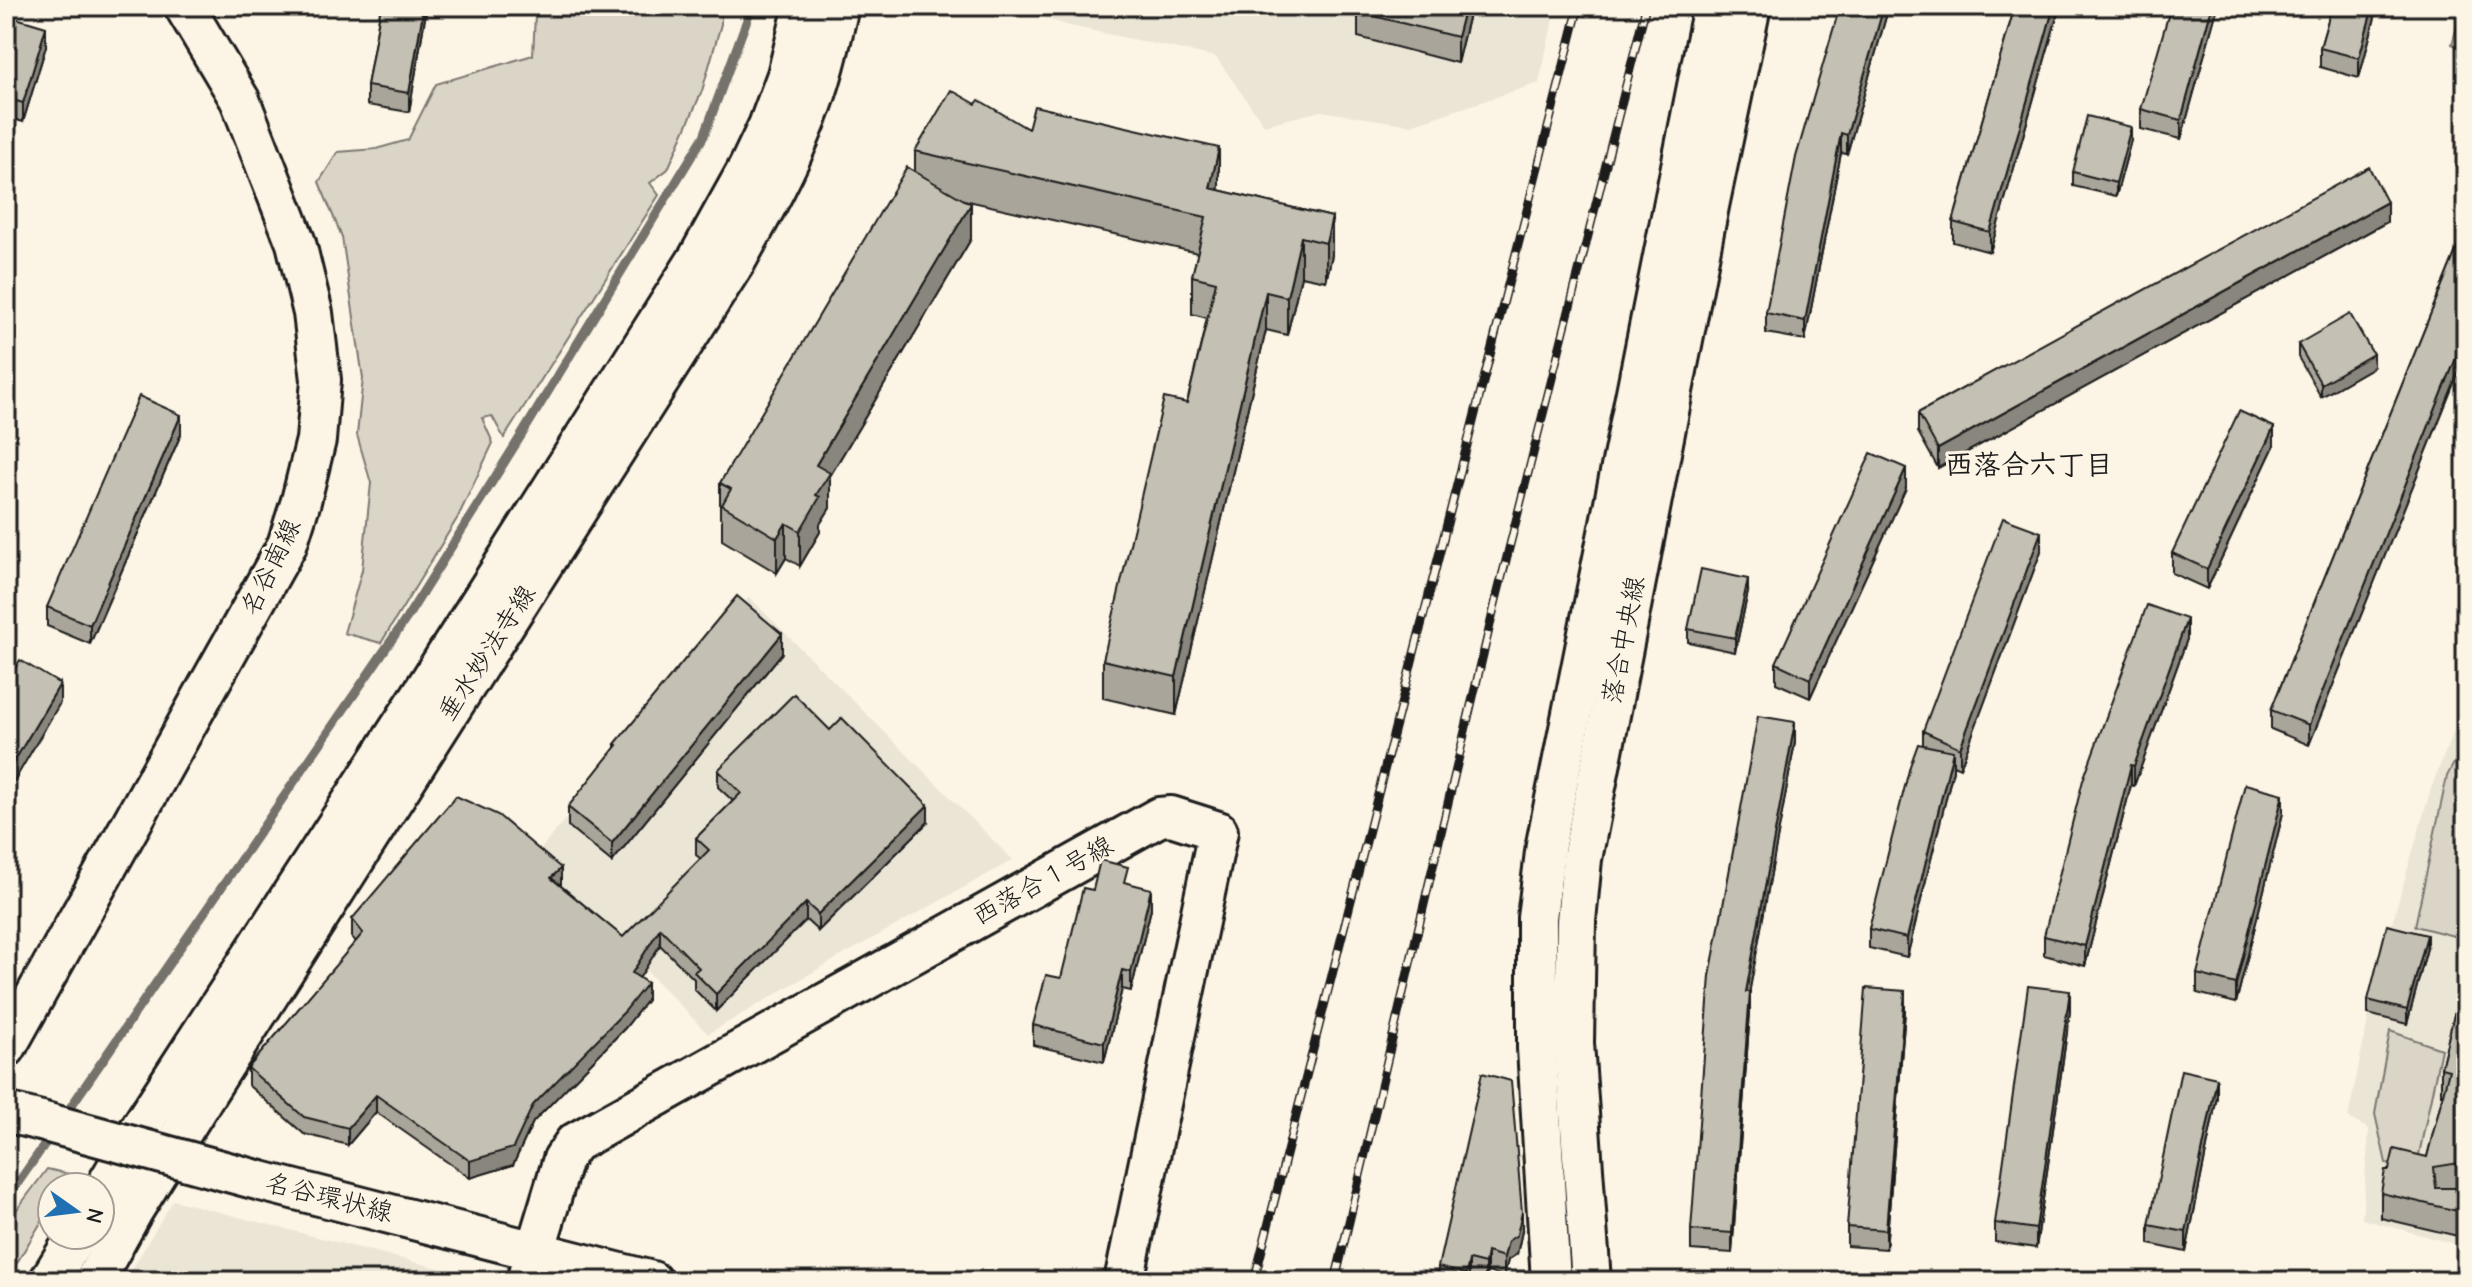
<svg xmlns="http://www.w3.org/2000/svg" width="2472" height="1287" font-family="'Comic Neue','Klee One',sans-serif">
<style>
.built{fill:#ebe5d6}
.green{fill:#dbd5c8;stroke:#7c7872;stroke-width:2}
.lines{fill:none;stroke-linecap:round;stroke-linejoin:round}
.stream{stroke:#75726c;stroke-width:9}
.minor-casing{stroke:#1c1c1c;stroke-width:44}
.minor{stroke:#fcf5e5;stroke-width:38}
.rail-casing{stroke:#1c1c1c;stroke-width:9}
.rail{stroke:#fcf5e5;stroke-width:6;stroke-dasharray:18;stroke-linecap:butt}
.minor-bridge-casing{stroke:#1c1c1c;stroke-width:44;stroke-linecap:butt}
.minor-bridge{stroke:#fcf5e5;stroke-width:38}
.wall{fill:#a9a59a;stroke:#1c1c1c;stroke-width:2}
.shaded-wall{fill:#89867d;stroke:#1c1c1c;stroke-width:2}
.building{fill:#c4c0b3;stroke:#1c1c1c;stroke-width:2}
.labels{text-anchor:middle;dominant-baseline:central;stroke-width:6;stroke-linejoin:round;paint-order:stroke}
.street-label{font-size:26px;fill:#1c1c1c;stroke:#fcf5e5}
.neighbourhood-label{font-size:28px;font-weight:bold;fill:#1c1c1c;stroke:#fcf5e5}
</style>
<rect width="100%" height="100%" fill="#fcf5e5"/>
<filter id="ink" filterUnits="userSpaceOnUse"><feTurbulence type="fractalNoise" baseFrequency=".0125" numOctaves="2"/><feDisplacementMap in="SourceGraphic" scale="16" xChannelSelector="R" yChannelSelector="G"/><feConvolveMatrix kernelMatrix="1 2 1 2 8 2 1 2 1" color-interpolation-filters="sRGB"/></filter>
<g filter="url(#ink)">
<!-- built -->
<g class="built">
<polygon points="1004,6 1556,6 1539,83 1411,125 1321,111 1264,125 1216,57 1070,26"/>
<polygon points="749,597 1013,860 827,964 708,1034 535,856"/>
<polygon points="2466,700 2466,1247 2362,1219 2369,1129 2348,1118 2373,995 2390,930 2431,788"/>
<polygon points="173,1200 461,1274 465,1281 125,1281"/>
</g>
<!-- green -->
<g class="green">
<polygon points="532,6 721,6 721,24 702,91 668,169 650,183 659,195 504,438 492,416 482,418 493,443 458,517 381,643 344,633 362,570 371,483 357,435 363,378 342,237 319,182 338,152 376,149 408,140 436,84 533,55 535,15"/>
<polygon points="2463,6 2466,6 2466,49 2452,44"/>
<polygon points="2466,741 2466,921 2458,937 2415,926 2447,776"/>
<polygon points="2390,1031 2441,1049 2416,1169 2386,1163 2375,1114"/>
<polygon points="47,1169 69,1174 62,1187 52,1187 52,1204 6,1281 6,1224"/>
</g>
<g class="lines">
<!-- stream -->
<g class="stream">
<polyline points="63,1118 406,619 524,431 704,136 752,6"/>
<polyline points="6,1200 52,1134"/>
</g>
<defs>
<g id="minor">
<polyline points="6,1048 287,545 301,501 316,440 321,380 313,313 296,243 240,100 184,6"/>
<polyline points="6,1112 41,1121"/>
<polyline points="261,1181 652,1281"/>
<polyline points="100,1196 142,1125 421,695 698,258 748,168 768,126 787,75 804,6"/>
<polyline points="49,1281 77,1235"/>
<path d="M94,1281L133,1211L204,1097L736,261C761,216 786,172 805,124C821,86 830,46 839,6"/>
<polyline points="526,1281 563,1159 574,1143 1159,817 1171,816 1218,831 1124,1281"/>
<polyline points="1551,1281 1537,1048 1537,918 1546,844 1713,6"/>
<polyline points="1591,1281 1574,1043 1576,921 1582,859 1709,206 1751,6"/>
</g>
</defs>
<!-- minor casing -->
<use href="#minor" class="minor-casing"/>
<!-- minor -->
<use href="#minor" class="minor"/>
<defs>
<g id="rail">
<polyline points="1254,1281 1579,6"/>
<polyline points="1335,1281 1495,604 1646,6"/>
</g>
</defs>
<!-- rail casing -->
<use href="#rail" class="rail-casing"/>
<!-- rail -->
<use href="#rail" class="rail"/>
<defs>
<polyline id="minor-bridge" points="41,1121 261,1181"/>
</defs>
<!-- minor-bridge casing -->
<use href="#minor-bridge" class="minor-bridge-casing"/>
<!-- minor-bridge -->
<use href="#minor-bridge" class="minor-bridge"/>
</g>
<!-- wall -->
<g class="wall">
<polygon points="381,6 427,6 409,112 367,105 367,86"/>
<polygon points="1471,6 1457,63 1358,37 1358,12"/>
<polygon points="1840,6 1889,6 1847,154 1841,153 1805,340 1766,333 1766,313"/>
<polygon points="2015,6 2060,6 1990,252 1953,242 1953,222"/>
<polygon points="2218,6 2181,139 2141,129 2141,109"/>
<polygon points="2332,6 2378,6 2359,78 2320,67 2320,48"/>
<polygon points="6,15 46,46 23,122 6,117"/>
<polygon points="976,104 1028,129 1219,186 1218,190 1332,217 1332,255 1326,281 1301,276 1287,335 1266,330 1176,715 1103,698 1103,660 1187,403 1207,318 1192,314 1192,276 1198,253 964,200 971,239 830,476 830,508 820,524 820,532 800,566 786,558 777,573 722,540 722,519 720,518 720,483 915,171 915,151"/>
<polygon points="2131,140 2116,196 2073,186 2073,172"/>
<polygon points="2387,222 1938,468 1918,432 1918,413 2128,299"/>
<polygon points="2466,226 2466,353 2309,745 2271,729 2271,710"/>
<polygon points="2298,344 2373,367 2321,397 2298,357"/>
<polygon points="181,434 90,644 47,626 47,607"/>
<polygon points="2274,446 2207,589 2172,573 2172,553"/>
<polygon points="1906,488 1810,698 1776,683 1776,663"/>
<polygon points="2041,551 1960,768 1953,765 1953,770 1907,957 1869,948 1869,929 1923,745 1923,731"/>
<polygon points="1748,592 1735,652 1688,642 1688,629"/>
<polygon points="2187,639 2134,786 2131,785 2085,966 2044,955 2044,936"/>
<polygon points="782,653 612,862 568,826 568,807 615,748 615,744"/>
<polygon points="830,730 928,822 818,931 806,920 716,1011 694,989 694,979 660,945 639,978 647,1000 625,1028 533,1122 513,1165 470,1178 376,1112 348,1145 304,1134 248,1085 248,1068 356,942 352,937 352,919 560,885 623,937 701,859 696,855 696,838 733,801 718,787 718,770"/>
<polygon points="1795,742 1749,992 1750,1012 1732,1253 1691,1250 1691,1230"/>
<polygon points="2283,813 2236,1003 2197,993 2197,974"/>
<polygon points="1128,883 1151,909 1131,991 1122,989 1104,1062 1033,1045 1033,1025 1061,978 1093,890"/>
<polygon points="2427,948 2407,1024 2368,1014 2368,1000"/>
<polygon points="2466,966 2466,1187 2460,1188 2466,1188 2466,1238 2381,1218 2381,1193 2389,1170 2427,1157 2443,1094 2441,1094 2441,1068"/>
<polygon points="1905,1011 1886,1249 1847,1246 1847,1227"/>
<polygon points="2070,1011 2036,1248 1995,1242 1995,1223"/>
<polygon points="2217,1097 2186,1252 2149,1244 2149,1225"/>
<polygon points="1522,1231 1517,1254 1508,1260 1504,1276 1487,1272 1485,1281 1469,1280 1469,1281 1438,1281 1438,1267"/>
</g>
<!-- shaded-wall -->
<g class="shaded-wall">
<polygon points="424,6 427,6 409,112 409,93"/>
<polygon points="1465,6 1471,6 1457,63 1457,37"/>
<polygon points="1884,6 1889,6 1847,154 1847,135"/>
<polygon points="2054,6 2060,6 1990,252 1990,232"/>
<polygon points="2212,6 2218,6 2181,139 2181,120"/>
<polygon points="2373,6 2378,6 2359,78 2359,58"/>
<polygon points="46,27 46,46 23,122 23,103"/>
<polygon points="2131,127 2131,140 2116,196 2116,183"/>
<polygon points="1841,133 1841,153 1805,340 1805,321"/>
<polygon points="1219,148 1219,186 1210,226 1210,188"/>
<polygon points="2387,202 2387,222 1938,468 1938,449"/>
<polygon points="971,204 971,239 830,476 830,508 820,524 820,532 800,566 800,531 816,465"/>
<polygon points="1332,217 1332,255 1326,281 1326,243"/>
<polygon points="1301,237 1301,276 1287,335 1287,297"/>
<polygon points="1266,292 1266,330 1176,715 1176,677"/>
<polygon points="2466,333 2466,353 2309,745 2309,725"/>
<polygon points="2373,354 2373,367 2321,397 2321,384"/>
<polygon points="181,415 181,434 90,644 90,625"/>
<polygon points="2274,427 2274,446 2207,589 2207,569"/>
<polygon points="1906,468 1906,488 1810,698 1810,679"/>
<polygon points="786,523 786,558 777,573 777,538"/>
<polygon points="2041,532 2041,551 1960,768 1960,748"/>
<polygon points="1748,579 1748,592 1735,652 1735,638"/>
<polygon points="2187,619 2187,639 2134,786 2134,766"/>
<polygon points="782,634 782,653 612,862 612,843"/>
<polygon points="60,684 60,703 6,795 6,775"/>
<polygon points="1795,722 1795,742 1746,1011 1746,992"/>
<polygon points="1953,751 1953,770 1907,957 1907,938"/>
<polygon points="2131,765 2131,785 2085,966 2085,946"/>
<polygon points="2283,794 2283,813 2236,1003 2236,984"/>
<polygon points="928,805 928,822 818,931 818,914"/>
<polygon points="561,868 561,885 551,878"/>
<polygon points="1151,889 1151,909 1131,991 1131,972"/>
<polygon points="806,903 806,920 716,1011 716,994"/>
<polygon points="660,928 660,945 632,990 632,973"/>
<polygon points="2427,935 2427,948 2407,1024 2407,1010"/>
<polygon points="1122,970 1122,989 1104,1062 1104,1043"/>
<polygon points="647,983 647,1000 625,1028 533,1122 513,1165 470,1178 470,1161 533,1105"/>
<polygon points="1905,991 1905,1011 1886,1249 1886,1230"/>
<polygon points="2070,991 2070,1011 2036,1248 2036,1229"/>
<polygon points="1750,992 1750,1012 1732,1253 1732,1233"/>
<polygon points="2217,1078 2217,1097 2186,1252 2186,1232"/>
<polygon points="376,1095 376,1112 348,1145 348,1128"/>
<polygon points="1522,1212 1522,1231 1517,1254 1508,1260 1504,1276 1504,1257 1508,1241"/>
<polygon points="1487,1252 1487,1272 1485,1281 1485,1264"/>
<polygon points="1469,1260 1469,1280 1466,1281 1466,1274"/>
</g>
<!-- building -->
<g class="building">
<polygon points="381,6 424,6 409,93 367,86"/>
<polygon points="1359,6 1465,6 1457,37 1358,12"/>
<polygon points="1840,6 1884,6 1847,135 1841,133 1805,321 1766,313 1796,157"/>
<polygon points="2015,6 2054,6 1990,232 1953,222"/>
<polygon points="2171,6 2212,6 2181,120 2141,109"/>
<polygon points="2332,6 2373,6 2359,58 2320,48"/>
<polygon points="6,15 46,27 23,103 6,98"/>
<polygon points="951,90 976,104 979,100 1028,129 1034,106 1219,148 1210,188 1332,217 1326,243 1301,237 1287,297 1266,292 1176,677 1103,660 1164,398 1187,403 1216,282 1192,276 1206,217 915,151"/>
<polygon points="2087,116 2131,127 2116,183 2073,172"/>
<polygon points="907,167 971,204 816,465 830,473 816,495 820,497 800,531 786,523 777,538 722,505 731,489 720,483"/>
<polygon points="2369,167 2387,202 1938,449 1918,413 2127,298 2128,299"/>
<polygon points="2466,226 2466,333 2309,725 2271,710"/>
<polygon points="2350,314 2373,354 2321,384 2298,344"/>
<polygon points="139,396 181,415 90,625 47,607"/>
<polygon points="2239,411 2274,427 2207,569 2172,553"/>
<polygon points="1871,453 1906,468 1810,679 1776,663"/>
<polygon points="2003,518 2041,532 1960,748 1923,731"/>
<polygon points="1701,569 1748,579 1735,638 1688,629"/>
<polygon points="737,596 782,634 612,843 568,807 617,745 615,744"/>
<polygon points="2147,605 2187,619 2134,766 2131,765 2085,946 2044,936 2083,780"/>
<polygon points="20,660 60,684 6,775 6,683"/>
<polygon points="794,694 830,730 842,718 928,805 818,914 806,903 716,994 694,972 699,968 660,928 632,973 647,983 625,1011 533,1105 513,1148 470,1161 376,1095 348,1128 304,1117 248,1068 363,933 352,919 456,796 498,815 561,868 551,878 623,937 709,850 696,838 741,793 718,770"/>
<polygon points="1758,716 1795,722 1746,992 1750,992 1732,1233 1691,1230 1710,976"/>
<polygon points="1918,744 1953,751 1907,938 1869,929 1910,766"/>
<polygon points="2245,784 2283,794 2236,984 2197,974"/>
<polygon points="1100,860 1128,867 1124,882 1151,889 1131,972 1122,970 1104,1043 1033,1025 1046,975 1061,978 1083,888 1093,890"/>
<polygon points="2387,925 2427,935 2407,1010 2368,1000"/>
<polygon points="2466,966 2466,1162 2434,1167 2436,1188 2466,1188 2466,1213 2381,1193 2385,1170 2389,1170 2394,1149 2427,1157 2449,1070 2441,1068"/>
<polygon points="2028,986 2070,991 2036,1229 1995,1223"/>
<polygon points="1866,988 1905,991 1886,1230 1847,1227"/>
<polygon points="2181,1070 2217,1078 2186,1232 2149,1225"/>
<polygon points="1482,1073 1511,1081 1522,1212 1517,1235 1508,1241 1504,1257 1487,1252 1485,1264 1469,1260 1466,1274 1438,1267"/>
</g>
</g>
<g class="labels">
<!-- street labels -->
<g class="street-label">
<text transform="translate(271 567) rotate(-64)">名谷南線</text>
<text transform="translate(1624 640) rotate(-79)">落合中央線</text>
<text transform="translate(487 653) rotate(-57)">垂水妙法寺線</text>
<text transform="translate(1043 881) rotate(-29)">西落合１号線</text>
<text transform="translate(329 1198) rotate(14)">名谷環状線</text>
</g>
<!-- neighbourhood labels -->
<g class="neighbourhood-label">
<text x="2029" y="465">西落合六丁目</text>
</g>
</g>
<!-- margin -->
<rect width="2472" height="1287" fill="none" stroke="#fcf5e5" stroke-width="32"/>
<rect x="16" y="16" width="2440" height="1255" fill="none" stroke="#1c1c1c" stroke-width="3" filter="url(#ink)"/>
<!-- north arrow -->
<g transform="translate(76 1211) rotate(104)"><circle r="38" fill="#fcf5e5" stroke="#a29e95" stroke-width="2"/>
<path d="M0-6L14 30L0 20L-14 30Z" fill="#1f6fb2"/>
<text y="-12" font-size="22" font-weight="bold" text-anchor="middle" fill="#1c1c1c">N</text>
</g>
</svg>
